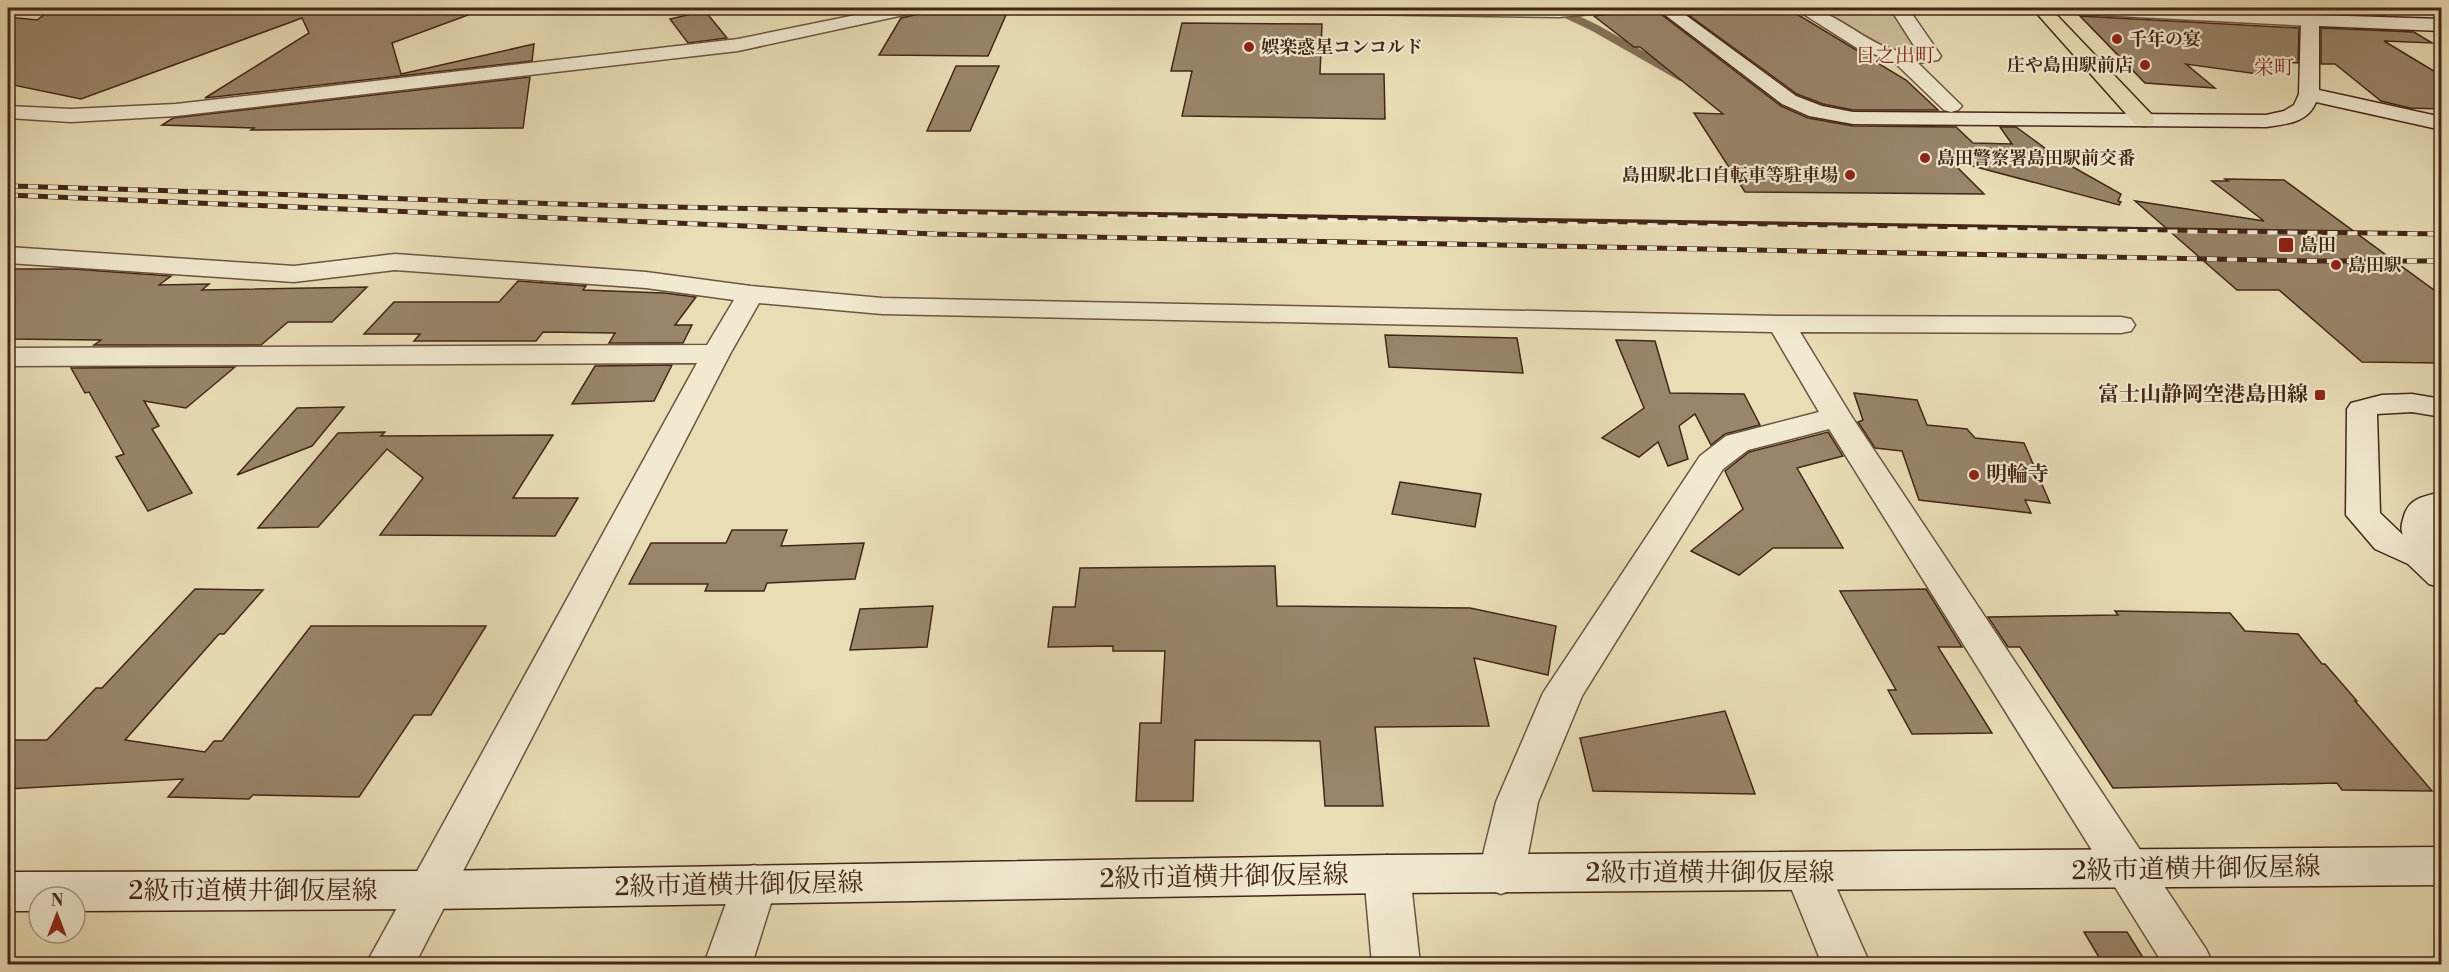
<svg xmlns="http://www.w3.org/2000/svg" width="2449" height="972" font-family="'Libre Bodoni','Noto Serif JP',serif">
<style>
.green{fill:#cdbe9b;stroke:#887259;stroke-width:1.5}
.lines{fill:none;stroke-linecap:round;stroke-linejoin:round}
.stream{stroke:#856f56;stroke-width:8}
.building{fill:#99856a;stroke:#432617;stroke-width:1.5}
.street-casing{stroke:#6c543f;stroke-width:3}
.secondary-casing{stroke:#432617;stroke-width:3}
.primary-casing{stroke:#432617;stroke-width:3}
.street{fill:#f1e9d0;fill-rule:evenodd}
.secondary{fill:#f1e9d0;fill-rule:evenodd}
.primary{fill:#e9ddb6;fill-rule:evenodd}
.rail-casing{stroke:#432617;stroke-width:5}
.rail{stroke:#f1e9d0;stroke-width:4;stroke-dasharray:10;stroke-linecap:butt}
.poi-dot{fill:#8f2418;stroke:#f1e9d0;stroke-width:2}
.labels{text-anchor:middle;dominant-baseline:central;stroke-width:4.5;stroke-linejoin:round;paint-order:stroke}
.far-poi-label{font-size:18px;font-weight:bold;fill:#432617;stroke:#f1e9d0;text-anchor:start}
.far-quarter-label{font-size:20px;fill:#7a1f14;stroke:#f1e9d0}
.poi-label{font-size:21px;font-weight:bold;fill:#432617;stroke:#f1e9d0;text-anchor:end}
.near-street-label{font-size:26px;fill:#432617;stroke:#f1e9d0}
</style>
<rect width="100%" height="100%" fill="#e9ddb6"/>
<filter id="stains"><feTurbulence type="fractalNoise" baseFrequency=".00333" numOctaves="4"/><feColorMatrix values="0 0 0 0 .2 0 0 0 0 .09 0 0 0 0 .02 0 0 0 .5 -.17"/></filter>
<radialGradient id="worn" r=".72"><stop offset=".6" stop-color="#630" stop-opacity="0"/><stop offset="1" stop-color="#630" stop-opacity=".3"/></radialGradient>
<!-- green -->
<path class="green" d="M1809,8H1893L1921,51C1895,64 1833,21 1809,8Z"/>
<g class="lines">
<!-- stream -->
<polyline class="stream" points="1553,8 1595,28 1681,77"/>
</g>
<!-- building -->
<g class="building">
<polygon points="53,8 479,8 479,11 392,43 401,74 534,44 532,61 205,98 309,33 302,18 81,99 8,84 8,17 37,20"/>
<polygon points="924,8 1009,8 988,56 879,55 901,18 919,14"/>
<polygon points="1679,8 1787,8 1906,80 1938,110 1853,110 1823,104 1797,94"/>
<polygon points="2313,8 2372,8 2385,15 2317,13"/>
<polygon points="1654,9 1781,106 1808,118 1853,126 1956,127 1973,143 2012,144 2000,127 2016,127 2064,162 2121,194 2118,201 2121,202 2119,205 1950,160 1984,194 1745,192 1694,113 1723,114 1640,47 1634,47 1594,16"/>
<polygon points="705,11 727,38 688,43 670,19"/>
<polygon points="2080,16 2299,28 2298,63 2281,62 2265,75 2186,64 2215,88 2145,83"/>
<polygon points="1182,23 1322,24 1320,74 1384,74 1385,119 1182,116 1192,71 1171,71"/>
<polygon points="2321,28 2414,32 2432,43 2384,41 2442,76 2442,109 2410,108 2381,101 2335,64 2321,64"/>
<polygon points="956,66 999,66 970,131 927,131"/>
<polygon points="530,77 523,128 251,130 254,128 162,125 173,118"/>
<polygon points="2225,179 2284,180 2442,296 2442,363 2362,362 2279,290 2237,290 2135,201 2264,221 2212,181 2228,181"/>
<polygon points="8,269 72,269 171,276 159,285 209,284 202,290 367,287 332,322 288,322 261,345 94,345 101,340 8,339"/>
<polygon points="518,281 586,286 583,290 664,293 696,297 675,325 692,325 683,343 609,343 615,333 543,332 536,341 414,341 420,334 364,334 394,302 499,302"/>
<polygon points="1385,335 1517,338 1523,373 1389,367"/>
<polygon points="1616,340 1655,341 1670,393 1744,394 1760,425 1725,434 1711,445 1695,414 1679,426 1688,459 1668,466 1658,442 1639,457 1602,438 1644,408"/>
<polygon points="672,365 654,401 572,404 595,366"/>
<polygon points="235,367 186,408 144,401 159,426 152,429 192,493 148,511 116,457 124,454 89,392 85,393 71,368"/>
<polygon points="1854,393 1917,400 1927,425 1967,429 1975,438 2024,443 2050,503 2025,500 2031,513 1919,500 1902,451 1875,448 1858,422 1863,420"/>
<polygon points="344,407 312,446 237,475 297,408"/>
<polygon points="385,432 381,436 553,435 513,498 578,498 555,536 380,535 423,478 387,449 318,527 258,528 338,433"/>
<polygon points="1828,432 1843,456 1797,468 1843,548 1773,548 1739,575 1691,551 1743,509 1725,471 1749,452"/>
<polygon points="1400,482 1481,494 1475,527 1392,514"/>
<polygon points="732,530 787,530 781,546 864,543 855,579 767,583 764,591 705,591 708,584 629,584 651,543 726,543"/>
<polygon points="1275,566 1277,606 1470,608 1556,626 1548,675 1474,658 1489,726 1375,727 1383,806 1325,806 1320,741 1195,740 1193,801 1136,801 1140,723 1161,723 1165,651 1113,651 1113,646 1048,647 1053,607 1075,607 1080,568"/>
<polygon points="195,589 263,590 224,634 219,634 125,740 205,752 214,741 222,741 311,626 486,626 431,715 414,715 359,797 253,795 249,799 168,797 183,779 8,789 8,740 47,740 96,688 102,688"/>
<polygon points="1926,589 1962,647 1938,647 1992,733 1912,734 1888,690 1896,690 1840,591"/>
<polygon points="933,606 927,647 850,650 860,609"/>
<polygon points="2115,611 2230,613 2245,631 2298,634 2322,664 2325,664 2357,701 2355,701 2432,791 2342,790 2337,783 2113,788 2020,647 2008,647 1988,617 2118,615"/>
<polygon points="1725,711 1755,794 1593,791 1580,738"/>
<polygon points="2084,932 2127,932 2147,964 2103,964"/>
</g>
<g class="lines">
<defs>
<g id="street">
<polygon points="890,8 922,8 919,12 913,13 738,51 176,116 71,122 8,118 8,106 71,109 176,104 738,39"/>
<polygon points="1266,8 1613,8 1610,12 1604,13 1559,17 1275,13 1269,12"/>
<path d="M1794,8C1838,3 1870,57 1918,52L1890,8H1908L1941,56L1938,60L1918,63L1962,106L1958,110L1951,112L1944,110L1893,61L1857,48Z"/>
<polygon points="2051,8 2163,8 2310,14 2317,16 2319,20 2317,24 2310,26 2060,13 2054,12"/>
<polygon points="8,247 294,266 395,254 646,272 751,286 882,298 1781,316 2121,317 2131,319 2135,325 2131,331 2121,333 1800,332 1852,417 2206,949 2213,964 2163,964 1829,429 1748,450 1723,469 1582,696 1538,802 1524,875 1517,888 1501,894 1485,888 1478,875 1496,802 1543,693 1700,456 1726,436 1819,412 1772,332 882,314 759,303 730,354 415,964 366,964 697,363 8,366 8,348 707,345 734,300 646,288 395,270 294,282 8,263"/>
<polygon points="1808,854 1824,860 1870,964 1822,964 1785,873 1792,860"/>
<polygon points="1387,855 1403,861 1410,874 1420,964 1372,964 1364,874 1371,861"/>
<polygon points="754,865 770,870 777,884 752,964 704,964 738,870"/>
</g>
<g id="secondary">
<path d="M1656,8H1676L1796,96L1822,106L1853,112L2266,115L2284,111L2294,105L2299,94L2301,20L2293,8H2311L2316,15L2442,19V31L2319,26V90L2442,117V130L2316,102C2308,123 2286,124 2266,127L1853,124L1809,116L1782,104Z"/>
<path d="M2412,394L2442,399V417L2412,412L2377,414L2380,513L2403,535C2400,528 2402,523 2404,516C2409,498 2425,496 2442,492V514L2438,515L2435,529L2442,545L2439,554L2442,556V588L2429,584L2408,564L2375,549L2346,515L2347,409L2351,403L2382,395Z"/>
<polygon points="2442,847 2442,885 1387,893 430,909 75,911 75,897 39,897 39,911 8,911 8,872 430,871 1387,855"/>
</g>
<polygon id="primary" points="2032,8 2050,8 2152,115 2155,120 2152,125 2144,126 2136,125"/>
</defs>
<!-- street casing -->
<use href="#street" class="street-casing"/>
<!-- secondary casing -->
<use href="#secondary" class="secondary-casing"/>
<!-- primary casing -->
<use href="#primary" class="primary-casing"/>
<!-- street -->
<use href="#street" class="street"/>
<!-- secondary -->
<use href="#secondary" class="secondary"/>
<!-- primary -->
<use href="#primary" class="primary"/>
<defs>
<g id="rail">
<path d="M8,186C244,192 481,203 717,208C1292,221 1867,229 2442,234"/>
<polyline points="8,195 935,234 2308,261 2442,261"/>
</g>
</defs>
<!-- rail casing -->
<use href="#rail" class="rail-casing"/>
<!-- rail -->
<use href="#rail" class="rail"/>
</g>
<!-- markers -->
<g class="poi-dot">
<circle cx="2117" cy="39" r="6"/>
<circle cx="1249" cy="47" r="6"/>
<circle cx="2145" cy="65" r="6"/>
<circle cx="1925" cy="158" r="6"/>
<circle cx="1850" cy="175" r="6"/>
<rect x="2278" y="237" width="16" height="16" rx="3"/>
<circle cx="2336" cy="265" r="6"/>
<rect x="2314" y="389" width="12" height="12" rx="3"/>
<circle cx="1974" cy="475" r="6"/>
</g>
<g class="labels">
<!-- far-poi labels -->
<g class="far-poi-label">
<text x="2129" y="39">千年の宴</text>
<text x="1261" y="47">娯楽惑星コンコルド</text>
<text x="2133" y="65" text-anchor="end">庄や島田駅前店</text>
<text x="1937" y="158">島田警察署島田駅前交番</text>
<text x="1838" y="175" text-anchor="end">島田駅北口自転車等駐車場</text>
<text x="2300" y="245">島田</text>
<text x="2348" y="265">島田駅</text>
</g>
<!-- far-quarter labels -->
<g class="far-quarter-label">
<text x="1895" y="56">日之出町</text>
<text x="2274" y="68">栄町</text>
</g>
<!-- poi labels -->
<g class="poi-label">
<text x="2308" y="395">富士山静岡空港島田線</text>
<text x="1986" y="475" text-anchor="start">明輪寺</text>
</g>
<!-- near-street labels -->
<g class="near-street-label">
<text transform="translate(2196 869) rotate(-1)">2級市道横井御仮屋線</text>
<text x="1710" y="873">2級市道横井御仮屋線</text>
<text transform="translate(1224 877) rotate(-1)">2級市道横井御仮屋線</text>
<text transform="translate(739 885) rotate(-1)">2級市道横井御仮屋線</text>
<text x="253" y="891">2級市道横井御仮屋線</text>
</g>
</g>
<!-- margin -->
<rect width="2449" height="972" fill="none" stroke="#e9ddb6" stroke-width="30"/>
<rect x="9" y="9" width="2431" height="954" fill="none" stroke="#432617" stroke-width="3"/>
<rect x="15" y="15" width="2419" height="942" fill="none" stroke="#432617" stroke-width="1.5"/>
<!-- north arrow -->
<g transform="translate(57 915)"><circle r="28" fill="#f1e9d0" stroke="#ab9b86" stroke-width="1.5"/>
<path d="M0-4.5L10 22L0 15L-10 22Z" fill="#8f2418"/>
<text y="-9" font-size="16" font-weight="bold" text-anchor="middle" fill="#432617">N</text>
</g>
<rect width="100%" height="100%" filter="url(#stains)"/>
<rect width="100%" height="100%" fill="url(#worn)"/>
</svg>
